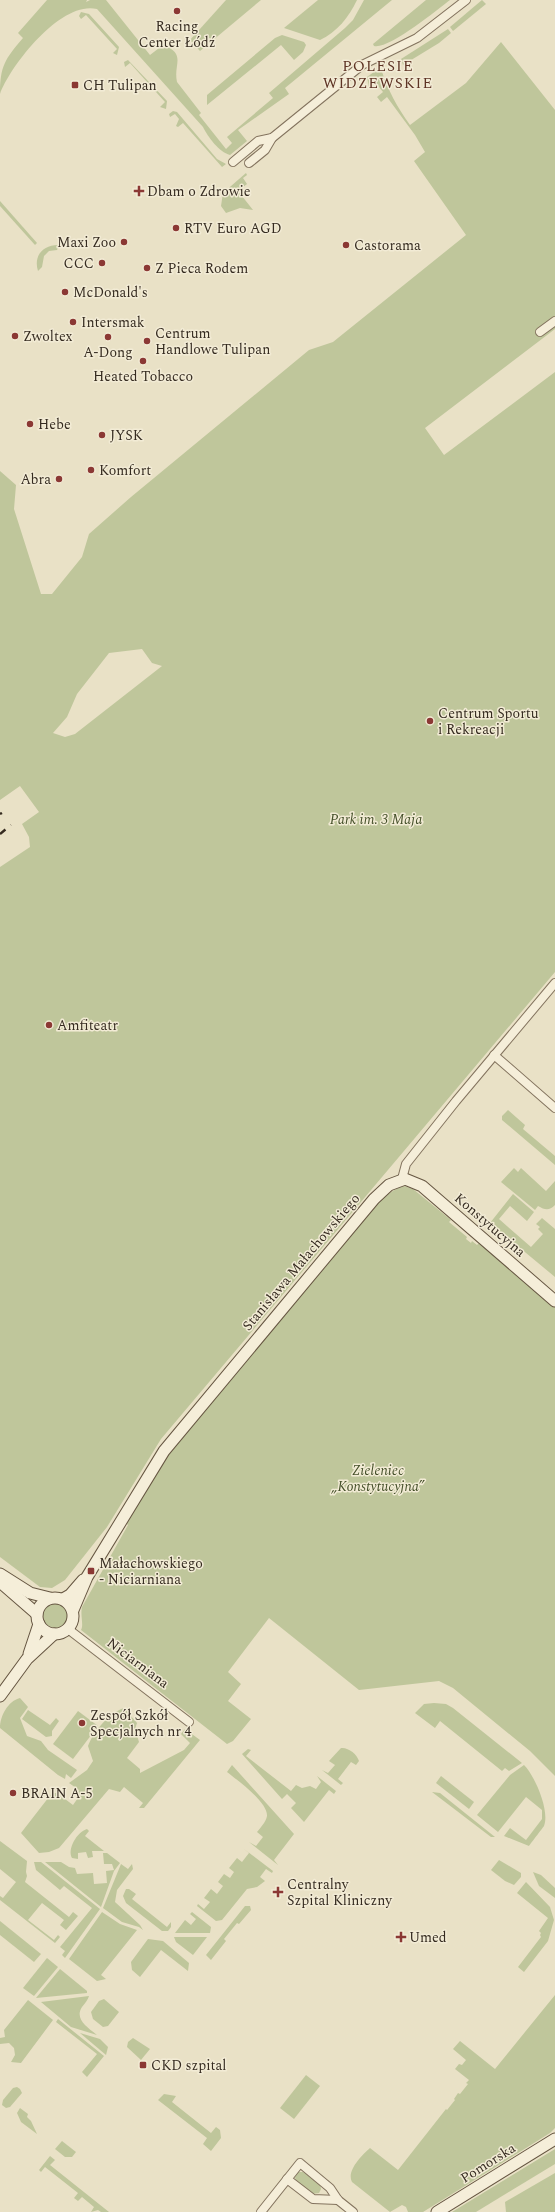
<svg xmlns="http://www.w3.org/2000/svg" width="555" height="2212" font-family="Spectral,serif">
<style>
.green{fill:#bfc69b;fill-rule:evenodd}
.lines{fill:none;stroke-linecap:round;stroke-linejoin:round}
.street-casing{stroke:#83735e;stroke-width:10}
.secondary-casing{stroke:#655541;stroke-width:13}
.street{stroke:#f5eed9;stroke-width:8}
.secondary{stroke:#f5eed9;stroke-width:11}
.rail{stroke:#352b20;stroke-width:2.5;stroke-dasharray:7 7;stroke-linecap:butt}
.poi-dot{fill:#8b3834;stroke:#f2ebd5;stroke-width:1.5}
.labels{text-anchor:middle;dominant-baseline:central;stroke-width:3;stroke-linejoin:round;paint-order:stroke}
.poi-label{font-size:14px;fill:#352b20;stroke:#f2ebd5;text-anchor:start}
.park-label{font-size:14px;font-style:italic;fill:#444f29;stroke:#f2ebd5}
.street-label{font-size:14px;fill:#352b20;stroke:#f2ebd5}
.neighbourhood-label{font-size:15px;letter-spacing:1px;fill:#5d3324;stroke:#f2ebd5}
</style>
<rect width="100%" height="100%" fill="#e9e1c6"/>
<!-- green -->
<g class="green">
<path d="M47,0H87L86,2L90,0H106L150,55L163,45C187,54 173,64 177,82L201,113L199,115L226,149L232,143L227,137L273,98L269,93L345,28L353,20L364,0H392L285,88L289,94L238,130L247,141L230,155C219,152 208,137 203,127L97,9C61,0 10,66 0,94C0,66 5,59 23,38L18,33Z"/>
<polygon points="226,0 261,0 200,51 190,40"/>
<path d="M318,0H357C349,17 337,32 320,40L284,28Z"/>
<path d="M426,0H450C437,10 388,50 374,46L373,44Z"/>
<polygon points="482,0 486,4 453,31 450,27"/>
<polygon points="81,12 89,14 119,47 117,55 113,53 117,49 86,15 81,19 79,16"/>
<polygon points="448,29 451,33 439,43 403,65 401,59"/>
<polygon points="282,35 304,42 306,45 303,52 294,60 281,45 207,105 207,95 275,38"/>
<path d="M501,42L555,110V329L425,428L444,455L555,372V972L161,1439L107,1527L65,1580L52,1588L40,1587L0,1557V867L30,847L29,837L22,824L39,812L20,786L0,800V471L16,485L14,509L41,594H52L82,557L89,534L131,497L309,350L333,342L466,235L414,161L425,152L415,135L387,97L381,102L377,97L383,92L375,82L369,87L367,77L378,69H381C388,90 397,107 410,125L466,83ZM142,649L152,663L162,666L75,734L65,737L53,733L67,717L77,694L109,653Z"/>
<polygon points="128,60 167,101 166,109 160,107 165,102 130,63 125,67 124,62"/>
<polygon points="173,111 177,112 217,159 226,164 222,167 183,123 178,127 176,126 179,119 175,114 170,117 169,114"/>
<polygon points="246,173 247,175 243,178 247,184 238,191 253,210 240,208 226,213 221,206 223,193"/>
<polygon points="0,201 37,243 35,245 0,206"/>
<path d="M60,245L57,250L49,251L44,256L42,267L38,271C33,255 44,244 60,245Z"/>
<polygon points="508,1110 525,1125 523,1129 555,1156 555,1165 502,1120 502,1116"/>
<path d="M514,1168L518,1172L521,1168L546,1191L555,1181V1205C549,1211 545,1210 538,1206L535,1210L501,1182Z"/>
<path d="M404,1186L413,1189L451,1220L449,1222L467,1237L466,1239L471,1243L472,1241L477,1245L479,1243L555,1307V1776L530,1751L453,1688L439,1681L359,1690L269,1618L228,1672L241,1684L228,1701L251,1719L233,1741L227,1744L81,1630C84,1625 80,1615 82,1607L128,1525L125,1522L162,1460L354,1229C369,1214 383,1192 404,1186Z"/>
<polygon points="513,1194 534,1212 527,1221 510,1206 499,1219 531,1247 543,1234 538,1229 540,1227 536,1224 542,1218 555,1229 555,1277 490,1223"/>
<circle cx="56" cy="1615" r="13"/>
<path d="M20,1698L28,1707L20,1718L27,1736L41,1741L48,1750L77,1770L71,1778L66,1774L65,1779L58,1775L0,1728C0,1716 8,1701 20,1698Z"/>
<polygon points="434,1703 446,1704 453,1708 522,1763 509,1771 505,1768 502,1771 440,1721 435,1728 415,1713 424,1704"/>
<path d="M124,1708L137,1723L135,1729L139,1742L127,1758L140,1769V1773L184,1750L190,1743L181,1734L185,1729L200,1740L144,1808H139L143,1803L124,1787L120,1792L109,1789L59,1848L49,1852L39,1853L21,1833L52,1793H57L73,1805L80,1795L78,1794L79,1790L69,1783L87,1770L93,1761L88,1746C94,1731 109,1713 124,1708Z"/>
<polygon points="28,1710 50,1725 56,1718 59,1721 52,1731 52,1736 46,1737 22,1719"/>
<polygon points="78,1711 98,1726 73,1759 53,1744"/>
<path d="M341,1748C348,1747 357,1754 359,1761L356,1765L351,1762L338,1779L343,1783L341,1785L322,1770L328,1773L335,1765L329,1761Z"/>
<polygon points="248,1749 251,1750 246,1756 291,1791 296,1785 302,1788 310,1786 316,1789 321,1782 317,1776 336,1791 334,1794 329,1790 304,1822 291,1808 296,1803 287,1794 282,1799 242,1754"/>
<path d="M232,1765L294,1834L274,1860L278,1865L249,1842L256,1846L263,1837L257,1832C260,1828 266,1822 267,1816C268,1802 237,1780 227,1772Z"/>
<path d="M524,1765C535,1776 550,1811 544,1826C542,1829 531,1843 529,1846L504,1836L510,1828L526,1840L542,1819V1810L526,1797L498,1832L477,1815L510,1775Z"/>
<polygon points="441,1776 474,1802 469,1809 436,1783"/>
<polygon points="432,1792 440,1793 495,1837 491,1837"/>
<path d="M87,1829L89,1831L85,1836L104,1851H92L93,1857L88,1858L86,1852L78,1853V1859L72,1858C67,1849 77,1832 87,1829Z"/>
<polygon points="0,1841 27,1861 26,1872 27,1876 25,1882 69,1917 73,1912 78,1916 66,1930 60,1925 64,1920 42,1903 28,1920 54,1940 58,1935 60,1937 55,1943 0,1900 0,1896 3,1898 16,1882 0,1869"/>
<polygon points="244,1849 273,1871 272,1873 266,1869 260,1877 265,1881 257,1887 247,1889 222,1920 216,1921 197,1906 198,1904 204,1909 210,1902 204,1898 211,1889 217,1894 223,1886 218,1882 224,1874 230,1878 234,1872 229,1868 237,1858 242,1862 249,1853"/>
<polygon points="103,1853 107,1853 120,1863 114,1871 101,1907 45,1862 61,1862 69,1867 75,1868 77,1874 93,1873 94,1884 107,1883 106,1871 114,1870 112,1864 104,1864"/>
<polygon points="499,1860 521,1873 521,1877 514,1885 505,1881 491,1870"/>
<polygon points="34,1862 41,1862 100,1909 65,1958 62,1955 65,1951 60,1947 92,1908 64,1886 60,1890 36,1870"/>
<polygon points="121,1864 128,1869 132,1864 133,1869 117,1890 115,1902 140,1925 143,1930 139,1927 122,1922 103,1908"/>
<polygon points="533,1872 541,1875 555,1888 555,1898 539,1886"/>
<polygon points="526,1882 550,1907 554,1920 548,1941 524,1972 518,1967 541,1937 540,1935 541,1933 539,1931 548,1918 517,1893"/>
<polygon points="126,1889 129,1889 136,1894 132,1899 167,1927 171,1922 171,1927 168,1931 162,1931 126,1903 123,1896"/>
<polygon points="245,1906 250,1906 251,1910 239,1924 237,1923 224,1939 226,1941 211,1960 206,1955"/>
<polygon points="102,1912 120,1924 137,1930 101,1975 106,1979 97,1981 69,1959"/>
<polygon points="192,1912 211,1927 210,1933 175,1933 185,1920 191,1925 196,1919 190,1914"/>
<polygon points="0,1921 41,1954 34,1962 0,1935"/>
<polygon points="174,1937 207,1937 193,1955 176,1942"/>
<polygon points="148,1939 163,1941 189,1963 188,1971 161,1950 140,1977 132,1970 131,1962"/>
<polygon points="47,1958 58,1967 34,1996 23,1988"/>
<polygon points="60,1969 87,1991 87,1993 36,1998"/>
<path d="M555,1995V2128L550,2133L423,2212H408L406,2207L402,2205L390,2212L352,2182C346,2171 362,2155 370,2148L398,2170L446,2109L447,2110L455,2100L454,2099L458,2093L460,2094L468,2084L466,2083L469,2080L455,2069L459,2064L462,2065L466,2060L453,2049L460,2041L495,2069Z"/>
<path d="M89,1996C88,2000 85,2003 82,2007C74,2019 88,2028 97,2035L71,2027L41,2002Z"/>
<polygon points="104,1999 119,2012 108,2026 103,2027 93,2019 91,2012 99,2001"/>
<polygon points="28,2000 53,2020 21,2063 11,2062 15,2055 14,2048 9,2043 0,2044 0,2038 5,2037 4,2030"/>
<polygon points="58,2019 104,2056 87,2077 82,2072 97,2054 56,2022"/>
<polygon points="80,2033 100,2039 108,2047 106,2055"/>
<polygon points="133,2038 150,2049 141,2060 127,2047 128,2042"/>
<polygon points="306,2075 320,2086 294,2119 280,2108"/>
<polygon points="17,2087 20,2089 22,2093 10,2107 6,2108 2,2105 3,2100 13,2088"/>
<polygon points="164,2094 176,2096 172,2102 211,2133 216,2127 220,2130 221,2138 211,2151 203,2144 207,2138 158,2100"/>
<polygon points="20,2108 28,2114 27,2117 31,2121 37,2134 21,2122 17,2113"/>
<polygon points="62,2141 76,2152 72,2157 65,2157 55,2149"/>
<polygon points="555,2149 555,2164 476,2212 452,2212"/>
<polygon points="50,2156 55,2160 50,2165 109,2212 101,2212 98,2210 91,2212 94,2207 82,2197 78,2201 74,2198 78,2193 45,2167 41,2172 39,2170"/>
<polygon points="298,2172 303,2172 320,2184 321,2189 319,2193 312,2194 296,2182 295,2177"/>
<polygon points="555,2173 555,2212 506,2212 505,2202"/>
</g>
<g class="lines">
<defs>
<g id="street">
<polyline points="233,162 258,141 272,138 362,65 417,38 466,0"/>
<polyline points="249,163 265,150 272,138"/>
<polyline points="540,332 555,321"/>
<polyline points="494,1055 555,1108"/>
<polyline points="402,1179 406,1164 456,1101 555,983"/>
<polyline points="68,1629 189,1722"/>
<polyline points="287,2179 313,2199 338,2200"/>
<polyline points="261,2212 300,2163 330,2188 338,2200 353,2212"/>
</g>
<g id="secondary">
<polyline points="0,1574 30,1593 50,1598"/>
<polyline points="0,1582 37,1614"/>
<circle cx="55" cy="1616" r="18"/>
<polyline points="63,1599 70,1595 83,1580"/>
<polyline points="73,1610 87,1577 164,1451 374,1199 389,1185 405,1179 422,1186 555,1301"/>
<polyline points="29,1654 39,1624"/>
<polyline points="0,1696 27,1659 54,1634"/>
<polyline points="437,2212 555,2139"/>
</g>
</defs>
<!-- street casing -->
<use href="#street" class="street-casing"/>
<!-- secondary casing -->
<use href="#secondary" class="secondary-casing"/>
<!-- street -->
<use href="#street" class="street"/>
<!-- secondary -->
<use href="#secondary" class="secondary"/>
<!-- rail -->
<g class="rail">
<polyline points="0,814 2,813"/>
<polyline points="0,834 11,825"/>
</g>
</g>
<!-- markers -->
<g class="poi-dot">
<circle cx="177" cy="11" r="4"/>
<rect x="71" y="81" width="8" height="8" rx="2"/>
<path d="M137 185h4v4h4v4h-4v4h-4v-4h-4v-4h4z"/>
<circle cx="176" cy="228" r="4"/>
<circle cx="124" cy="242" r="4"/>
<circle cx="346" cy="245" r="4"/>
<circle cx="102" cy="263" r="4"/>
<circle cx="147" cy="268" r="4"/>
<circle cx="65" cy="292" r="4"/>
<circle cx="73" cy="322" r="4"/>
<circle cx="15" cy="336" r="4"/>
<circle cx="108" cy="337" r="4"/>
<circle cx="147" cy="341" r="4"/>
<circle cx="143" cy="361" r="4"/>
<circle cx="30" cy="424" r="4"/>
<circle cx="102" cy="435" r="4"/>
<circle cx="91" cy="470" r="4"/>
<circle cx="59" cy="479" r="4"/>
<circle cx="430" cy="721" r="4"/>
<circle cx="49" cy="1025" r="4"/>
<rect x="87" y="1567" width="8" height="8" rx="2"/>
<circle cx="82" cy="1723" r="4"/>
<circle cx="13" cy="1793" r="4"/>
<path d="M276 1886h4v4h4v4h-4v4h-4v-4h-4v-4h4z"/>
<path d="M399 1931h4v4h4v4h-4v4h-4v-4h-4v-4h4z"/>
<rect x="139" y="2061" width="8" height="8" rx="2"/>
</g>
<g class="labels">
<!-- poi labels -->
<g class="poi-label">
<text x="177" y="26" text-anchor="middle">Racing<tspan x="177" dy="16">Center Łódź</tspan></text>
<text x="83" y="85">CH Tulipan</text>
<text x="147" y="191">Dbam o Zdrowie</text>
<text x="184" y="228">RTV Euro AGD</text>
<text x="116" y="242" text-anchor="end">Maxi Zoo</text>
<text x="354" y="245">Castorama</text>
<text x="94" y="263" text-anchor="end">CCC</text>
<text x="155" y="268">Z Pieca Rodem</text>
<text x="73" y="292">McDonald's</text>
<text x="81" y="322">Intersmak</text>
<text x="155" y="333">Centrum<tspan x="155" dy="16">Handlowe Tulipan</tspan></text>
<text x="23" y="336">Zwoltex</text>
<text x="108" y="352" text-anchor="middle">A-Dong</text>
<text x="143" y="376" text-anchor="middle">Heated Tobacco</text>
<text x="38" y="424">Hebe</text>
<text x="110" y="435">JYSK</text>
<text x="99" y="470">Komfort</text>
<text x="51" y="479" text-anchor="end">Abra</text>
<text x="438" y="713">Centrum Sportu<tspan x="438" dy="16">i Rekreacji</tspan></text>
<text x="57" y="1025">Amfiteatr</text>
<text x="99" y="1563">Małachowskiego<tspan x="99" dy="16">- Niciarniana</tspan></text>
<text x="90" y="1715">Zespół Szkół<tspan x="90" dy="16">Specjalnych nr 4</tspan></text>
<text x="21" y="1793">BRAIN A-5</text>
<text x="287" y="1884">Centralny<tspan x="287" dy="16">Szpital Kliniczny</tspan></text>
<text x="409" y="1937">Umed</text>
<text x="151" y="2065">CKD szpital</text>
</g>
<!-- park labels -->
<g class="park-label">
<text x="376" y="819">Park im. 3 Maja</text>
<text x="378" y="1470">Zieleniec<tspan x="378" dy="16">„Konstytucyjna”</tspan></text>
</g>
<!-- street labels -->
<g class="street-label">
<text transform="translate(490 1225) rotate(41)">Konstytucyjna</text>
<text transform="translate(301 1262) rotate(-50)">Stanisława Małachowskiego</text>
<text transform="translate(138 1663) rotate(37)">Niciarniana</text>
<text transform="translate(488 2163) rotate(-32)">Pomorska</text>
</g>
<!-- neighbourhood labels -->
<g class="neighbourhood-label">
<text x="378" y="66">POLESIE<tspan x="378" dy="17">WIDZEWSKIE</tspan></text>
</g>
</g>
</svg>
